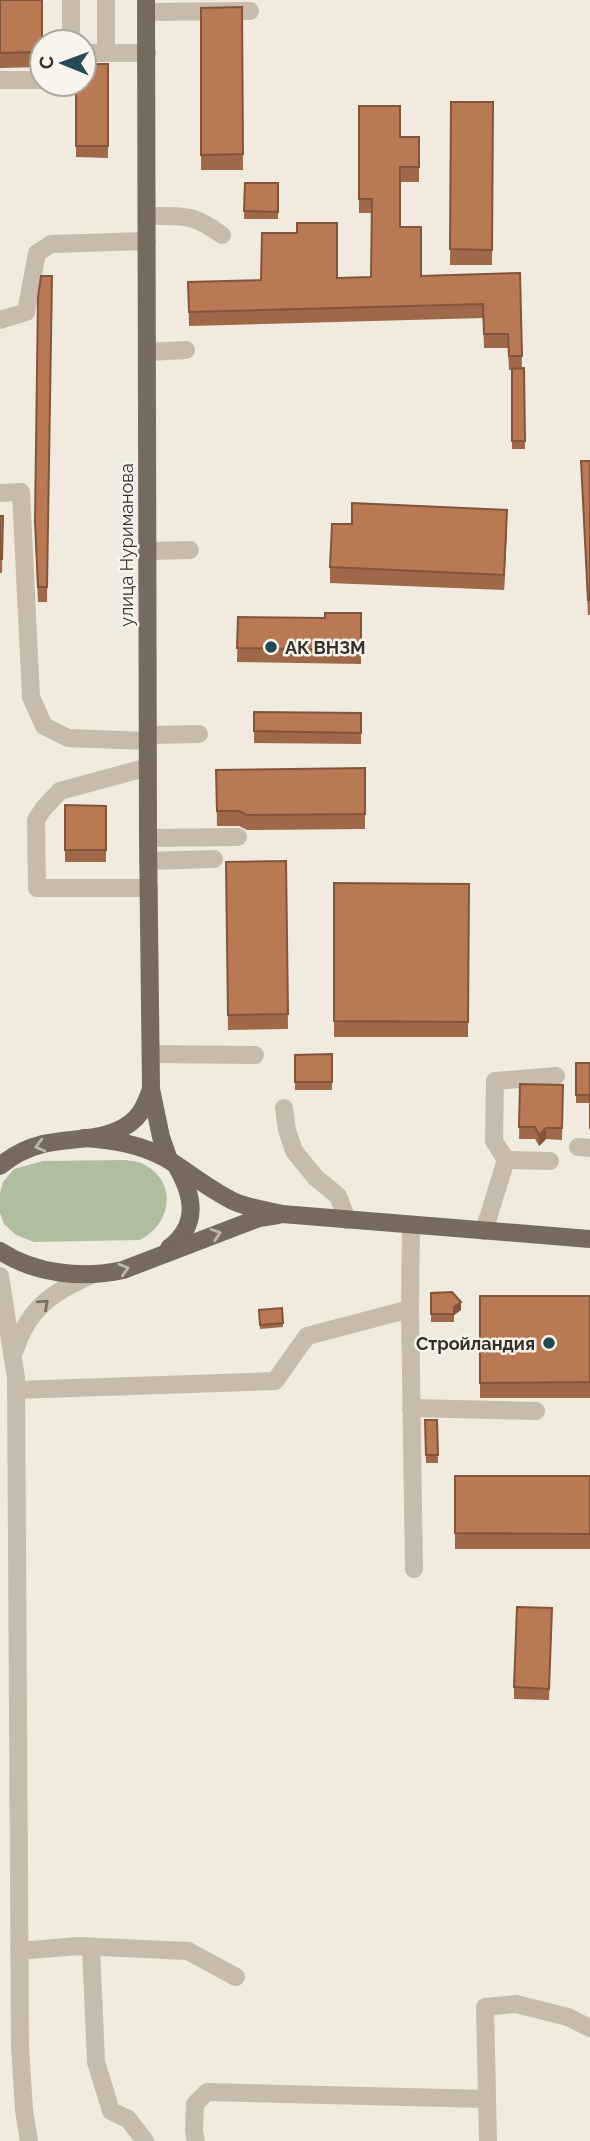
<svg xmlns="http://www.w3.org/2000/svg" width="590" height="2141" font-family="Raleway,sans-serif">
<style>
.green{fill:#b0bea0}
.lines{fill:none;stroke-linecap:round;stroke-linejoin:round}
.minor{stroke:#c7bcac;stroke-width:18}
.major{stroke:#76695d;stroke-width:18}
.wall{fill:#9f6848}
.shaded-wall{fill:#82553b}
.building{fill:#b97954;stroke:#82553b;stroke-width:2}
.oneway{stroke:#beb5ab}
.oneway2{stroke:#776e64}
.poi-dot{fill:#244a53;stroke:#f8f4eb;stroke-width:2.5}
.labels{text-anchor:middle;dominant-baseline:central;stroke-width:5;stroke-linejoin:round;paint-order:stroke}
.street-label{font-size:18px;fill:#362f2a;stroke:#f8f4eb}
.poi-label{font-size:18px;font-weight:bold;fill:#362f2a;stroke:#f8f4eb;text-anchor:start}
</style>
<rect width="100%" height="100%" fill="#f0eadf"/>
<!-- green -->
<path class="green" d="M126,1160C131,1161 138,1161 143,1164C178,1181 172,1224 140,1240L34,1242L16,1235L4,1224L0,1213V1193L3,1182L14,1169L43,1161Z"/>
<g class="lines">
<!-- minor -->
<g class="minor">
<polyline points="106,0 106,53 147,53"/>
<polyline points="146,12 250,11"/>
<polyline points="71,42 71,0"/>
<polyline points="84,53 106,53"/>
<polyline points="0,80 42,80"/>
<path d="M147,216C184,216 191,213 222,235"/>
<polyline points="0,320 26,312 37,253 51,244 147,241"/>
<polyline points="147,352 186,350"/>
<polyline points="0,493 21,492 31,697 44,726 68,738 148,741"/>
<polyline points="147,551 190,550"/>
<polyline points="148,735 199,734"/>
<polyline points="148,767 60,791 43,809 36,820 37,888 149,888"/>
<polyline points="148,838 238,837"/>
<polyline points="148,861 214,859"/>
<polyline points="151,1054 255,1055"/>
<polyline points="284,1108 287,1130 294,1151 316,1178 338,1196 347,1220"/>
<polyline points="578,1147 590,1148"/>
<polyline points="506,1160 550,1161"/>
<polyline points="411,1225 410,1309 414,1569"/>
<polyline points="484,1231 506,1160 494,1141 495,1081 556,1076"/>
<polyline points="0,1276 16,1378 20,2047 24,2110 29,2141"/>
<path d="M15,1350C29,1307 54,1291 94,1274"/>
<polyline points="16,1390 275,1381 307,1336 410,1309"/>
<polyline points="411,1408 536,1411"/>
<polyline points="91,1947 96,2062 111,2111 128,2119 145,2141"/>
<polyline points="19,1951 78,1946 188,1951 236,1977"/>
<polyline points="196,2141 194,2131 195,2104 207,2092 487,2099"/>
<polyline points="488,2141 485,2007 516,2004 568,2017 590,2028"/>
</g>
<!-- major -->
<g class="major">
<polyline points="146,0 148,838 151,1089 161,1137 169,1160"/>
<path d="M84,1138C113,1140 141,1144 167,1159C190,1173 210,1190 235,1202C249,1208 267,1210 282,1214L590,1239"/>
<path d="M0,1166C13,1155 27,1148 43,1144C73,1137 113,1142 136,1118C144,1110 147,1100 151,1089"/>
<path d="M169,1248C199,1225 194,1197 177,1167"/>
<path d="M0,1251C35,1274 83,1279 123,1270L259,1218L278,1215"/>
</g>
</g>
<!-- wall -->
<g class="wall">
<polygon points="0,0 42,42 42,67 0,68"/>
<polygon points="242,7 243,170 201,170 201,8"/>
<polygon points="108,64 108,158 76,157 76,84"/>
<polygon points="451,102 493,102 492,265 450,265"/>
<polygon points="359,106 400,137 419,137 419,182 400,182 400,227 421,276 520,273 522,368 524,368 525,449 512,449 512,370 509,370 508,348 484,348 483,318 189,326 188,282 371,277 372,213 359,213"/>
<polygon points="245,183 278,183 278,219 244,219"/>
<polygon points="52,276 47,602 38,602 35,536 38,297"/>
<polygon points="581,461 590,461 590,615 588,615"/>
<polygon points="0,516 3,516 2,573 0,573"/>
<polygon points="507,525 504,590 330,583 330,567"/>
<polygon points="361,613 361,664 237,662 238,617 325,618"/>
<polygon points="254,712 361,713 361,744 254,743"/>
<polygon points="365,768 365,829 247,830 239,826 217,826 216,770"/>
<polygon points="65,805 106,806 106,862 65,862"/>
<polygon points="286,861 288,1029 228,1030 226,862"/>
<polygon points="334,883 469,884 468,1037 334,1037"/>
<polygon points="332,1054 332,1090 295,1090 295,1055"/>
<polygon points="576,1063 590,1063 590,1137 590,1103 576,1103"/>
<polygon points="520,1084 563,1085 562,1140 546,1139 539,1146 535,1139 519,1139"/>
<polygon points="431,1293 461,1310 454,1315 454,1322 431,1322"/>
<rect x="480" y="1296" width="110" height="102"/>
<polygon points="282,1308 283,1327 260,1329 259,1310"/>
<polygon points="425,1420 437,1420 438,1463 426,1463"/>
<rect x="455" y="1476" width="135" height="73"/>
<polygon points="552,1620 549,1700 514,1699 514,1687"/>
</g>
<!-- shaded-wall -->
<g class="shaded-wall">
<polygon points="507,510 507,525 504,590 504,575"/>
<polygon points="546,1128 546,1139 539,1146 539,1135"/>
<polygon points="461,1302 461,1310 454,1315 454,1307"/>
</g>
<!-- building -->
<g class="building">
<polygon points="0,0 42,0 42,52 0,53"/>
<polygon points="242,7 243,154 201,155 201,8"/>
<polygon points="84,64 108,64 108,146 76,146 76,84 84,84"/>
<polygon points="451,102 493,102 492,250 450,249"/>
<polygon points="359,106 400,106 400,137 419,137 419,167 400,167 400,227 421,227 421,276 520,273 522,356 509,356 508,334 484,334 483,304 189,312 188,282 261,280 262,233 297,233 297,223 337,223 337,278 371,277 372,199 359,199"/>
<polygon points="245,183 278,183 278,212 244,211"/>
<polygon points="41,276 52,276 47,587 38,587 35,521 38,297"/>
<polygon points="524,368 525,441 512,441 512,369"/>
<polygon points="581,461 590,461 590,600 588,600"/>
<polygon points="352,503 507,510 504,575 330,567 332,524 352,524"/>
<polygon points="0,516 3,516 2,559 0,559"/>
<polygon points="325,613 361,613 361,650 237,648 238,617 325,618"/>
<polygon points="254,712 361,713 361,733 254,731"/>
<polygon points="365,768 365,814 247,815 239,811 217,811 216,770"/>
<polygon points="65,805 106,806 106,850 65,850"/>
<polygon points="286,861 288,1014 228,1015 226,862"/>
<polygon points="334,883 469,884 468,1022 334,1021"/>
<polygon points="332,1054 332,1082 295,1082 295,1055"/>
<polygon points="576,1063 590,1063 590,1129 590,1095 576,1095"/>
<polygon points="520,1084 563,1085 562,1128 546,1128 539,1135 535,1127 519,1127"/>
<polygon points="452,1292 461,1302 454,1307 454,1314 431,1314 431,1293"/>
<polygon points="480,1296 590,1296 590,1382 480,1383"/>
<polygon points="282,1308 283,1323 260,1325 259,1310"/>
<polygon points="425,1420 437,1420 438,1455 426,1455"/>
<polygon points="455,1476 590,1476 590,1534 455,1533"/>
<polygon points="517,1607 552,1608 549,1689 514,1687"/>
</g>
<!-- one-way arrows -->
<defs><path id="oneway-chevron" d="M-2-3.5L2.5 0L-2 3.5" fill="none" stroke-width="1.6" stroke-linecap="round" stroke-linejoin="round" transform="scale(1.75)"/></defs>
<g class="oneway">
<use href="#oneway-chevron" transform="translate(40 1146) rotate(165)"/>
<use href="#oneway-chevron" transform="translate(216 1234) rotate(-18)"/>
<use href="#oneway-chevron" transform="translate(124 1269) rotate(-17)"/>
</g>
<use class="oneway2" href="#oneway-chevron" transform="translate(44 1304) rotate(-42)"/>
<!-- markers -->
<g class="poi-dot">
<circle cx="271" cy="647" r="7"/>
<circle cx="549" cy="1343" r="7"/>
</g>
<g class="labels">
<!-- street labels -->
<g class="street-label">
<text transform="translate(126 545) rotate(-90)">улица Нуриманова</text>
</g>
<!-- poi labels -->
<g class="poi-label">
<text x="285" y="647">АК ВНЗМ</text>
<text x="535" y="1343" text-anchor="end">Стройландия</text>
</g>
</g>
<!-- north arrow -->
<g transform="translate(63 63) rotate(271)"><circle r="33" fill="#f8f4eb" stroke="#aaa59e" stroke-width="2"/>
<path d="M0-5L12 26L0 18L-12 26Z" fill="#244a53"/>
<text y="-10" font-size="19" font-weight="bold" text-anchor="middle" fill="#362f2a">С</text>
</g>
</svg>
